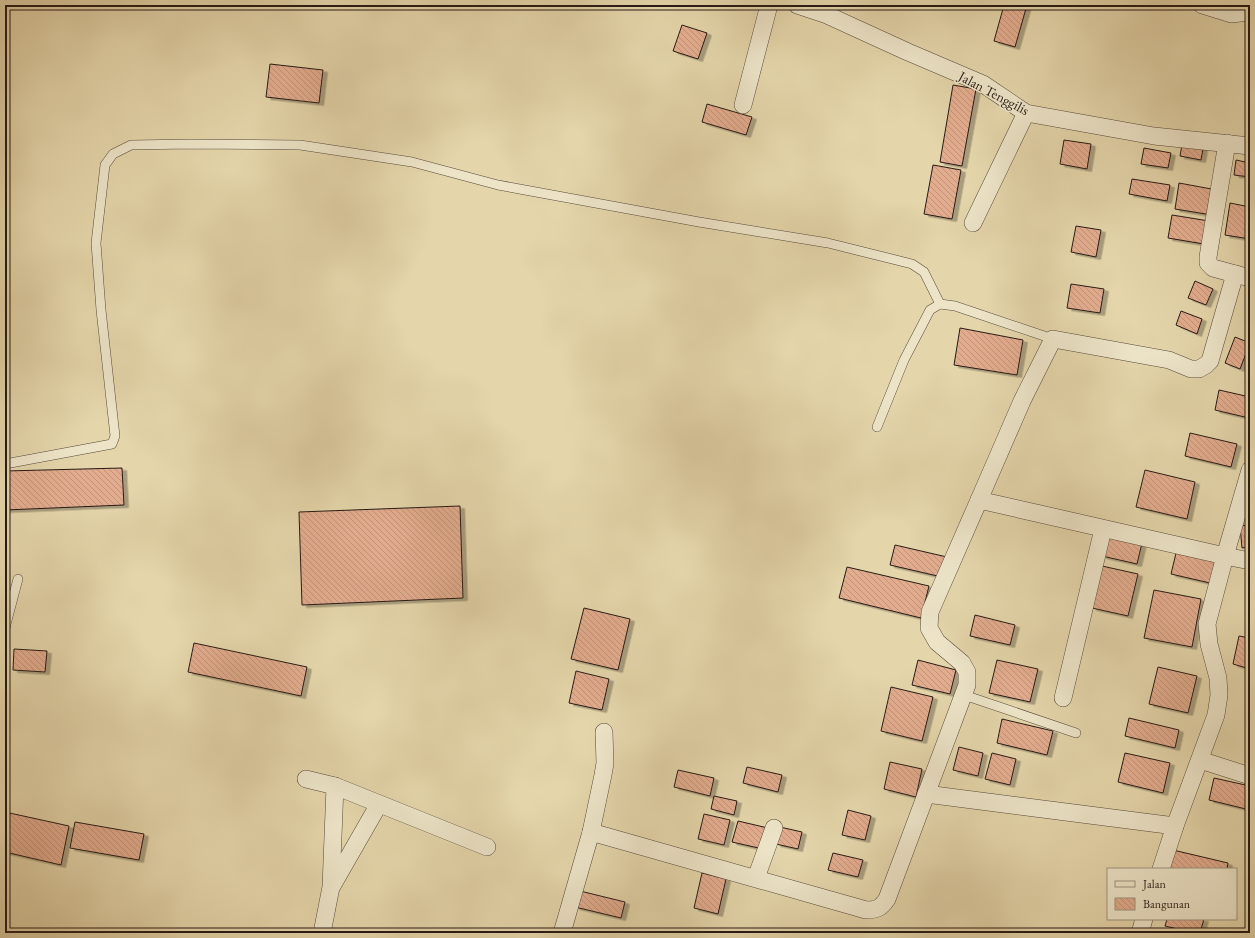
<svg xmlns="http://www.w3.org/2000/svg" width="1255" height="938" viewBox="0 0 1255 938" font-family="'EB Garamond',serif">
  <style>
    .building { fill: url(#building-back-hatch); stroke: #271a15; filter: url(#shadow) }
    .lines { fill: none; stroke-linecap: round; stroke-linejoin: round }
    .service-casing { stroke: #56493a; stroke-width: 10 }
    .minor-casing { stroke: #56493a; stroke-width: 18 }
    .service { stroke: #ede4c8; stroke-width: 9 }
    .minor { stroke: #ede4c8; stroke-width: 17 }
    .labels { text-anchor: middle; stroke-width: 3; stroke-linejoin: round; paint-order: stroke }
    .street-label { font-size: 14px; fill: #271a15; stroke: #ede4c8 }
  </style>
  <defs>
    <pattern id="building-back-hatch" width="6" height="6" patternUnits="userSpaceOnUse"><rect width="6" height="6" fill="#e2ac8e"/><path d="M-1 5l2 2M0 0l6 6M5-1l2 2" fill="none" stroke="#c2937a"/></pattern>
    <filter id="shadow"><feDropShadow dx="4.5" dy="2.5" stdDeviation="0" flood-color="#0004"/></filter>
  </defs>
  <rect width="100%" height="100%" fill="#e4d5aa"/>
  <filter id="stains"><feTurbulence type="fractalNoise" baseFrequency=".005" numOctaves="4"/><feColorMatrix values="0 0 0 0 .2 0 0 0 0 .09 0 0 0 0 .02 0 0 0 .5 -.17"/></filter>
  <radialGradient id="worn" r=".72"><stop offset=".6" stop-color="#630" stop-opacity="0"/><stop offset="1" stop-color="#630" stop-opacity=".3"/></radialGradient>
  <g class="building">
    <path d="M1004,5H1027L1015,47L994,41Z"/>
    <path d="M682,25L707,33L698,59L673,51Z"/>
    <path d="M270,64L323,70L319,103L266,97Z"/>
    <path d="M953,85L976,89L962,166L940,162Z"/>
    <path d="M707,104L752,117L746,135L702,122Z"/>
    <path d="M1183,139L1204,143L1201,160L1180,156Z"/>
    <path d="M1064,140L1091,144L1087,169L1060,164Z"/>
    <path d="M1144,148L1171,153L1168,168L1141,164Z"/>
    <path d="M1236,160L1250,163V177L1234,175Z"/>
    <path d="M933,165L961,170L952,219L924,214Z"/>
    <path d="M1132,179L1170,185L1167,201L1129,194Z"/>
    <path d="M1179,183L1217,190L1212,215L1175,209Z"/>
    <path d="M1230,203L1250,207V239L1225,235Z"/>
    <path d="M1172,215L1209,221L1204,244L1168,238Z"/>
    <path d="M1076,226L1101,230L1096,257L1071,252Z"/>
    <path d="M1195,281L1213,289L1206,305L1188,298Z"/>
    <path d="M1071,284L1104,289L1100,313L1067,308Z"/>
    <path d="M1181,311L1202,319L1197,334L1176,325Z"/>
    <path d="M960,328L1023,340L1017,375L954,365Z"/>
    <path d="M1235,337L1250,343L1240,369L1225,363Z"/>
    <path d="M1219,390L1250,397V413L1249,418L1215,410Z"/>
    <path d="M1190,433L1237,444L1231,467L1185,456Z"/>
    <path d="M122,468L124,505L5,510V471Z"/>
    <path d="M1145,470L1195,482L1187,519L1136,507Z"/>
    <path d="M460,506L463,598L302,605L299,512Z"/>
    <path d="M1250,525V547L1242,548L1240,526Z"/>
    <path d="M1107,535L1142,543L1137,564L1102,556Z"/>
    <path d="M895,545L947,557L942,577L890,565Z"/>
    <path d="M1177,549L1216,558L1210,583L1171,574Z"/>
    <path d="M1102,566L1138,574L1128,616L1092,608Z"/>
    <path d="M847,567L929,586L921,618L839,598Z"/>
    <path d="M1154,590L1201,599L1192,647L1144,638Z"/>
    <path d="M584,608L630,619L618,670L571,659Z"/>
    <path d="M975,615L1015,625L1010,645L970,636Z"/>
    <path d="M1239,636L1250,638V669L1233,664Z"/>
    <path d="M194,643L307,667L301,696L188,672Z"/>
    <path d="M14,649L47,651L45,672L13,670Z"/>
    <path d="M918,660L956,670L950,694L912,685Z"/>
    <path d="M997,660L1038,669L1030,702L989,693Z"/>
    <path d="M1158,667L1197,676L1188,713L1149,704Z"/>
    <path d="M576,671L609,679L602,710L569,703Z"/>
    <path d="M891,687L933,697L922,741L881,731Z"/>
    <path d="M1129,718L1179,730L1175,748L1125,736Z"/>
    <path d="M1002,719L1053,731L1047,755L997,743Z"/>
    <path d="M959,747L983,753L978,776L953,770Z"/>
    <path d="M992,753L1016,759L1010,785L985,779Z"/>
    <path d="M1125,753L1170,763L1163,793L1118,782Z"/>
    <path d="M890,762L922,769L916,797L884,789Z"/>
    <path d="M747,767L782,775L778,792L743,783Z"/>
    <path d="M678,770L714,778L710,796L674,787Z"/>
    <path d="M1214,778L1250,786V810L1209,800Z"/>
    <path d="M714,796L737,801L734,815L711,809Z"/>
    <path d="M848,810L871,816L865,840L842,835Z"/>
    <path d="M5,812L69,826L61,865L5,852Z"/>
    <path d="M704,814L730,820L724,845L698,839Z"/>
    <path d="M738,821L768,828L763,849L732,842Z"/>
    <path d="M75,822L144,834L139,860L70,848Z"/>
    <path d="M780,827L802,832L798,849L776,844Z"/>
    <path d="M1173,850L1228,863L1227,869H1169Z"/>
    <path d="M833,853L863,860L858,877L828,870Z"/>
    <path d="M702,873L726,879L718,914L694,908Z"/>
    <path d="M580,891L625,902L621,918L575,907Z"/>
    <path d="M1167,919H1204L1200,933H1194L1165,926Z"/>
  </g>
  <g class="lines">
    <defs>
      <g id="service">
        <path d="M877,427L904,360L930,310L940,304L955,306L1053,339"/>
        <path d="M5,464L112,444L115,436L101,310L96,243L105,165L113,154L131,145L190,144L300,145L412,162L498,185L699,222L828,243L912,264L924,272L940,304"/>
        <path d="M5,628L18,579"/>
        <path d="M964,695L1076,733"/>
      </g>
      <g id="minor">
        <path d="M797,5L827,15L908,52L983,84L1026,113L1154,136L1250,146"/>
        <path d="M1202,5L1231,14L1250,12"/>
        <path d="M743,105L769,5"/>
        <path d="M1227,143L1208,257V263L1213,268L1250,278"/>
        <path d="M973,223L1026,113"/>
        <path d="M1235,274L1210,361L1206,365L1199,369H1191L1169,360L1053,339L1022,401L979,500L1225,556L1250,561"/>
        <path d="M1063,698L1103,529"/>
        <path d="M1200,760L1250,776"/>
        <path d="M306,779L335,786L487,847"/>
        <path d="M926,794L1175,826"/>
        <path d="M591,832L866,910C877,910 881,908 887,899L967,685V672L962,663L937,642L929,628L930,612L979,500"/>
        <path d="M1161,869L1175,826L1216,715L1219,695L1218,678L1209,644L1207,624L1225,556L1250,470"/>
        <path d="M756,878L774,828"/>
        <path d="M332,886L379,804"/>
        <path d="M322,933L331,887L335,786"/>
        <path d="M562,933L591,832L603,775L605,763L604,732"/>
        <path d="M1140,933L1144,919"/>
      </g>
    </defs>
    <use href="#service" class="service-casing"/>
    <use href="#minor" class="minor-casing"/>
    <use href="#service" class="service"/>
    <use href="#minor" class="minor"/>
  </g>
  <g class="labels">
    <g class="street-label">
      <text transform="translate(994 93) rotate(28)" y="5">Jalan Tenggilis</text>
    </g>
  </g>
  <rect width="1255" height="938" fill="none" stroke="#e4d5aa" stroke-width="20"/>
  <rect x="6" y="6" width="1243" height="926" fill="none" stroke="#271a15" stroke-width="2"/>
  <rect x="10" y="10" width="1235" height="918" fill="none" stroke="#271a15"/>
  <rect x="1107" y="868" width="130" height="52" fill="#ede4c8" stroke="#9e9380"/>
  <rect x="1115" y="881" width="20" height="6" fill="#ede4c8" stroke="#9e9380"/>
  <text x="1143" y="888" font-size="12" fill="#271a15">Jalan</text>
  <rect x="1115" y="898" width="20" height="12" fill="url(#building-back-hatch)" stroke="#9e9380"/>
  <text x="1143" y="908" font-size="12" fill="#271a15">Bangunan</text>
  <rect width="100%" height="100%" filter="url(#stains)"/>
  <rect width="100%" height="100%" fill="url(#worn)"/>
</svg>
